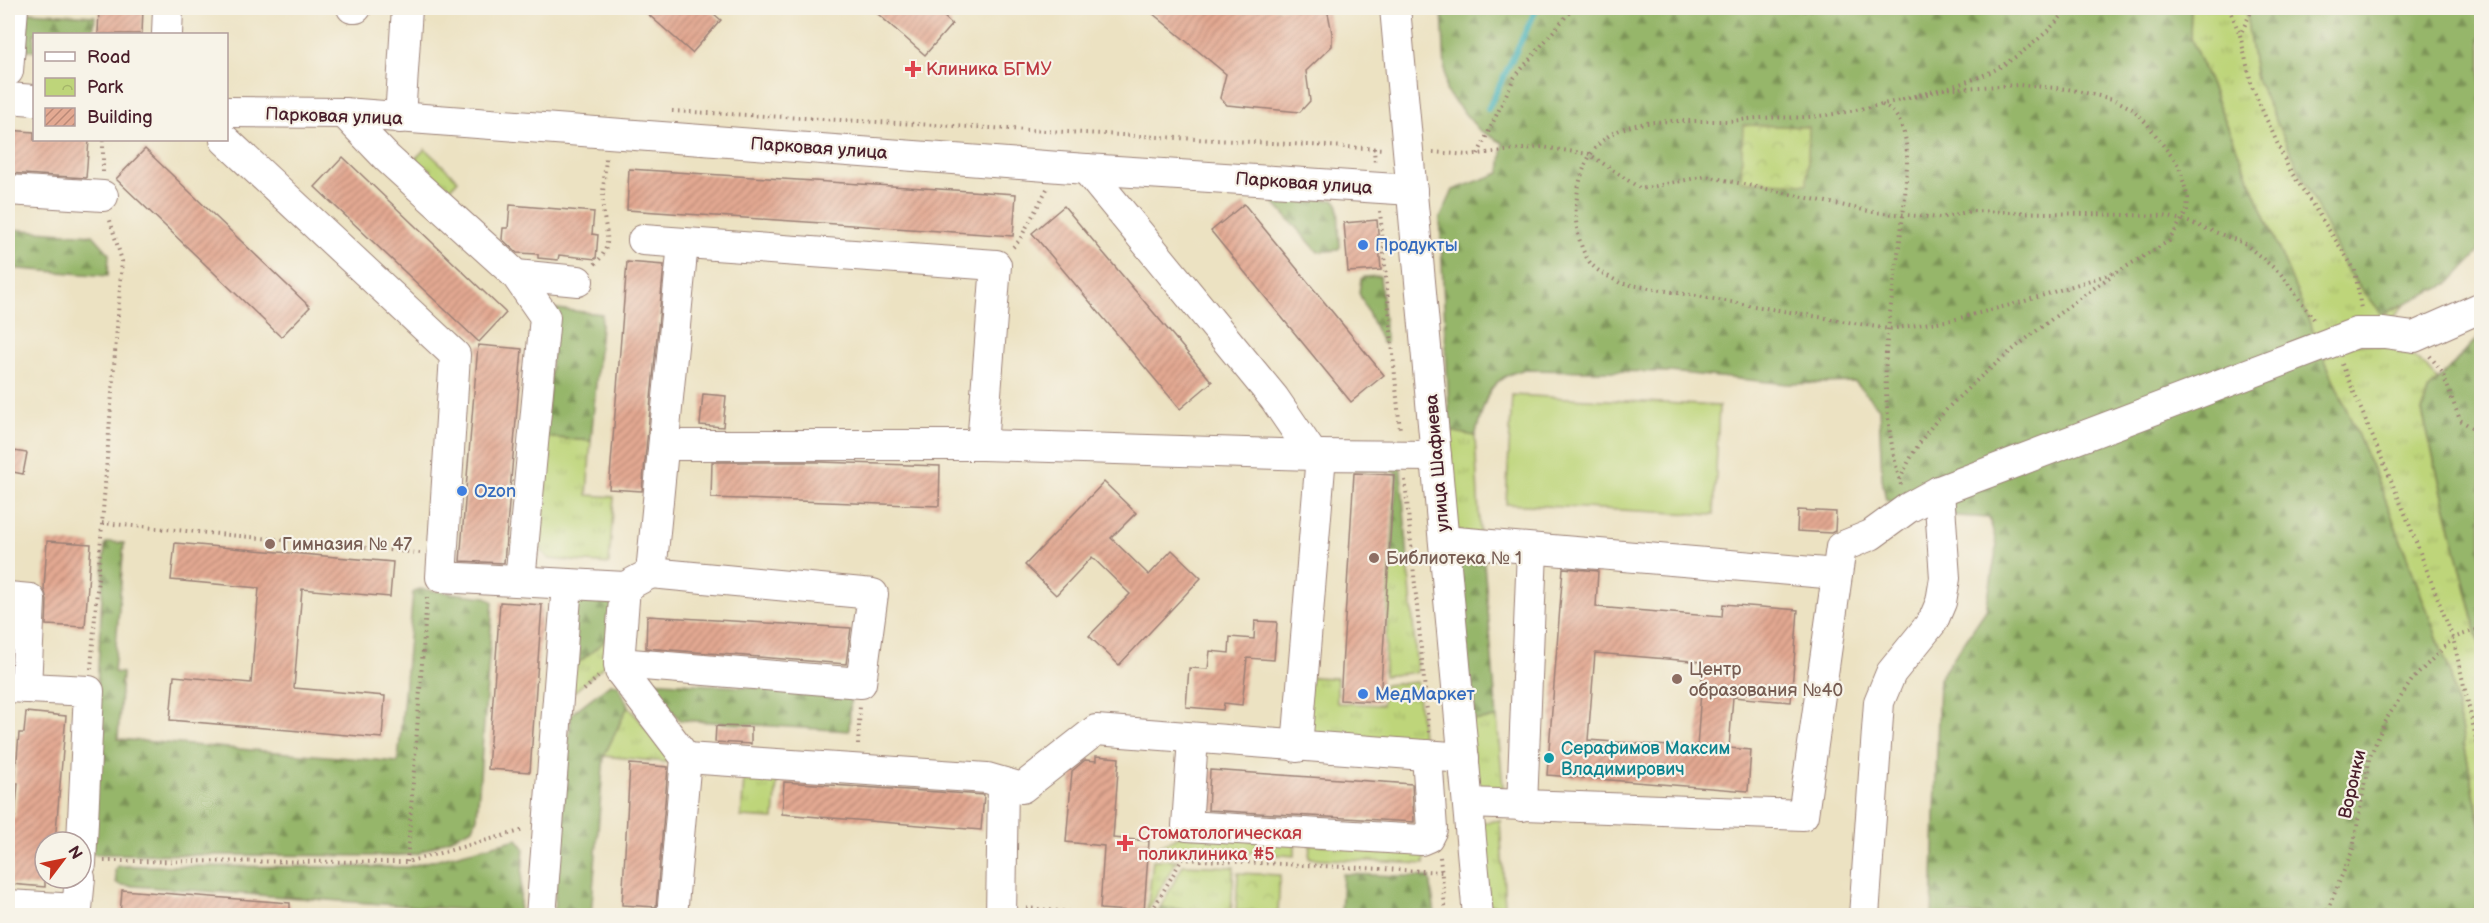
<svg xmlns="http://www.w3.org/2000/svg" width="2489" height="923" viewBox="0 0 2489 923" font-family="'Balsamiq Sans',sans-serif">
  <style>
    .grass { fill: url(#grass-tufts); stroke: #847a52; stroke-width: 1.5 }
    .forest { fill: url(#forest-firs); stroke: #706a4a; stroke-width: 1.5 }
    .park { fill: url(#park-crowns); stroke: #847a52; stroke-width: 1.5 }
    .garden { fill: #bed57a; stroke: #847a52; stroke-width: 1.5 }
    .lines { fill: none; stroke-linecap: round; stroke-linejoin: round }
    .stream { stroke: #3dafb6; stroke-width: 6 }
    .building { fill: url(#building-hatch); fill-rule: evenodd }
    .minor-casing { stroke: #9b8076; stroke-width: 32 }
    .path { stroke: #9b8076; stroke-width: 4; stroke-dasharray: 1.5 4.5; stroke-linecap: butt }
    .minor { stroke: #fff; stroke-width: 30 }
    .health-dot { fill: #e0444e; stroke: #f7f3e8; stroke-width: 2 }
    .shop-dot { fill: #3f7fe0; stroke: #f7f3e8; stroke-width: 2 }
    .education-dot { fill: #8d6e63; stroke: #f7f3e8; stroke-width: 2 }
    .culture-dot { fill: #0f9aa8; stroke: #f7f3e8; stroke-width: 2 }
    .labels { text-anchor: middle; stroke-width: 4.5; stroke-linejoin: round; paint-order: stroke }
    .health-label { font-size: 18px; fill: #be3a42; stroke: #f7f3e8; text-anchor: start }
    .street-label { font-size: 18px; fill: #4a1f2b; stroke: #f7f3e8 }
    .shop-label { font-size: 18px; fill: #366cbe; stroke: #f7f3e8; text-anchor: start }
    .education-label { font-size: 18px; fill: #785e54; stroke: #f7f3e8; text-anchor: start }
    .culture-label { font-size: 18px; fill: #0d838f; stroke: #f7f3e8; text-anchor: start }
  </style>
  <defs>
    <pattern id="grass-tufts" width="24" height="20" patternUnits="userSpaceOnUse" patternTransform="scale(1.5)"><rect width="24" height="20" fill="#bed57a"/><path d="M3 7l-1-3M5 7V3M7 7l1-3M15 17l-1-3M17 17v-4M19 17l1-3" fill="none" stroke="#a5b66a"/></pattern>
    <pattern id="forest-firs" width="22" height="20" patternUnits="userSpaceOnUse" patternTransform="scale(1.5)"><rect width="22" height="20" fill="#96b66a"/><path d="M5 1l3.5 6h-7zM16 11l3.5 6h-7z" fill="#7c9357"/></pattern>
    <pattern id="park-crowns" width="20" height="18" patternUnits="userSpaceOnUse" patternTransform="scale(1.5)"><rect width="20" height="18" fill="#bed57a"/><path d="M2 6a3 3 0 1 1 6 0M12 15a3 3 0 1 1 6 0" fill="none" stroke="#a5b66a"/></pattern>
    <pattern id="building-hatch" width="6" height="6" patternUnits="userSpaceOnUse" patternTransform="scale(1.5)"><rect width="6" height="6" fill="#e3a992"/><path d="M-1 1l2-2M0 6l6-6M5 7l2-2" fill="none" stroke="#ba8977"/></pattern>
  </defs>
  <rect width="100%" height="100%" fill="#f7f3e8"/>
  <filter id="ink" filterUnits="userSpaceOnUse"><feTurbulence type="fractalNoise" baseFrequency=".0167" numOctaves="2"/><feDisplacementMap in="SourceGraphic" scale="12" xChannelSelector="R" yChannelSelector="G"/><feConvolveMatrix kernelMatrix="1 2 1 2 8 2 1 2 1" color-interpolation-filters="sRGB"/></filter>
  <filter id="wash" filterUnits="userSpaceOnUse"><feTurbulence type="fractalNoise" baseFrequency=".008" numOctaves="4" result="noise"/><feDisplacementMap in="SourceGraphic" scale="24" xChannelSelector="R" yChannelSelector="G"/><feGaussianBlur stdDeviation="1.35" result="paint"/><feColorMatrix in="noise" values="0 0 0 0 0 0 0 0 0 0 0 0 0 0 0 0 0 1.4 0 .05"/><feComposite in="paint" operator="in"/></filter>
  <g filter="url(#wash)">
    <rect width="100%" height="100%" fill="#ece2c2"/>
    <g class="grass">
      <path d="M2191,8H2245L2256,79L2382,314L2405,304L2392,319L2315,336L2190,36Z"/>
      <path d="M2355,343C2399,349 2409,346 2439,381L2428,391L2422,411L2481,650V828L2450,672L2383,493L2324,358Z"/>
      <path d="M1450,431L1475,436L1480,536L1453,530Z"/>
      <path d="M545,437L591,441L587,495L614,497L609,564L549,559L536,545Z"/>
      <path d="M1408,559L1417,672L1384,676L1391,561Z"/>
      <path d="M611,636L608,662L563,702L566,673Z"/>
      <path d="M1309,677L1337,678V703L1382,705L1384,685L1417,682L1423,749L1305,742Z"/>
      <path d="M628,706L675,763L604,756Z"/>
      <path d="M1497,718L1503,787L1477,789L1469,721Z"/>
      <path d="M745,767L778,770L774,819L741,817Z"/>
      <path d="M1500,820L1505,906L1489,905L1481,823Z"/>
      <path d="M1181,835L1295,843V856L1159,846Z"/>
      <path d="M1310,844L1425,851L1424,864L1309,858Z"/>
      <path d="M1153,860H1177L1147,912Z"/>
      <path d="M1183,865L1234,867L1231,913L1160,908Z"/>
    </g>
    <g class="forest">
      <path d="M1442,8H2191L2190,36L2330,372L2383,493L2450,672L2481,828V893L2473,915H1932L1939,679L1986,610L1997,545L1989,518L1940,515L1886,500L1882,479L1879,408L1855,382L1788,384L1670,372L1522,370C1484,380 1486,402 1475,436L1450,431L1440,219L1453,190L1500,173L1503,143L1479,130L1446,92Z"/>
      <path d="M2245,8H2481V250L2450,283L2382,314L2347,270L2256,79Z"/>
      <path d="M28,12L95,16L93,34H34V51L26,50Z"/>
      <path d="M1274,196L1335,200L1338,204L1340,247L1337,250L1318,252L1273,202Z"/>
      <path d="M8,229L93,235L109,253L108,276L8,268Z"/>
      <path d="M1380,276L1386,341L1385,344L1382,343L1359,293L1361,279L1364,277Z"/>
      <path d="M556,309L602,314L591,441L545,437Z"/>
      <path d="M2481,334V650L2422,411L2428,391Z"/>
      <path d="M1400,461L1408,559L1391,561L1397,472L1326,468Z"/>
      <path d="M109,542L124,543L114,672L122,673L118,739L398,762L413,593L419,589L486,597L493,602L477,817L473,828L417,854L389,856L94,854L88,847L105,544Z"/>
      <path d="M1454,551H1483L1497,718L1469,721Z"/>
      <path d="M573,593L614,594L611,636L566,673Z"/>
      <path d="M648,681L851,694L849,731L680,720Z"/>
      <path d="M610,684H618L628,706L604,756L591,915H558L554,910L571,714Z"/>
      <path d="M517,839L524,848L519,914L120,885L116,882L115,869L118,866L407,867Z"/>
      <path d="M1343,874L1430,877L1435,915H1341Z"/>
      <path d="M1160,908L1291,915H1156Z"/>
    </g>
    <g class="park">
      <path d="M1743,125L1809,127L1807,184L1741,181Z"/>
      <path d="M425,149L458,180L441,199L407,167Z"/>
      <path d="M1238,873L1280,875L1278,913L1236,911Z"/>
    </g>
    <path class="garden" d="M1512,395L1719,406L1714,515L1506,504Z"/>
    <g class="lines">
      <path class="stream" d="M1488,109L1537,8"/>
    </g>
    <g id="blocks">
      <g class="building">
        <path d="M99,8H143L142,34H98Z"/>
        <path d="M641,8H707L721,20L692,53Z"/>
        <path d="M871,8H934L952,24L925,55Z"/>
        <path d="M1146,8H1327L1332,33V46L1306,71L1310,101L1300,112L1227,105L1220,98L1226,74Z"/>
        <path d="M8,130L34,132V140H89L86,178L8,173Z"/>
        <path d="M145,149L310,307L281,337L116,179Z"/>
        <path d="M343,157L506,313L479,342L315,187Z"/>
        <path d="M629,169L1016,194L1013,236L627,210Z"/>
        <path d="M1244,204L1384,375L1351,402L1211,231Z"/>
        <path d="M510,205L594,212L592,234L598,235L596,259L559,255L558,260L538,258V254L517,253L502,239L503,228H508Z"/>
        <path d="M1064,206L1212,382L1180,409L1032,233Z"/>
        <path d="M1377,220L1381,270L1348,272L1344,223Z"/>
        <path d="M627,262L664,265L642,491L609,489Z"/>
        <path d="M478,345L522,349L504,563L460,561Z"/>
        <path d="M703,394L726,396L723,427L700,425Z"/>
        <path d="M8,450L27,453L23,474L8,471Z"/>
        <path d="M712,462H820L940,466L939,506L711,498Z"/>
        <path d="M1354,473L1394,475L1380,702L1340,700Z"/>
        <path d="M1104,482L1136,513L1111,538L1149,575L1172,550L1201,578L1119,665L1089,636L1130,594L1092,557L1056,595L1025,565Z"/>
        <path d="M1798,510L1836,512L1835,531L1831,533L1797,531Z"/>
        <path d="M47,541L91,544L85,627L46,625L47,600L44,589Z"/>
        <path d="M175,543L393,562L390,597L302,589L294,688L385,696L382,738L170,720L174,676L251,683L259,588L171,580Z"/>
        <path d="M1563,568L1598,571L1596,607L1722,617L1723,604L1798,610L1791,702L1733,697L1729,748L1751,750L1748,791L1547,775ZM1595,653L1703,662L1697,748L1588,740Z"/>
        <path d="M500,602L542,605L530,772L488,769Z"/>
        <path d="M647,616L851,628L846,664L646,648Z"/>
        <path d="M1255,621L1277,622L1274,660L1247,658L1242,705L1224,703L1223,710L1186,707L1189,668L1208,669L1210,651L1229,653L1230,637L1254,639Z"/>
        <path d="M26,712L66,716L55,842H45V887L10,884L12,866H8L11,817H15L18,783H15L19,733H24Z"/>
        <path d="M716,726L751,727V744L715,742Z"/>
        <path d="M1096,756L1119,758L1113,838L1149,841L1144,912L1100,909L1104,846L1066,842L1072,771L1085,760L1096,761Z"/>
        <path d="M630,764L668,767L656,907L622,905Z"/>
        <path d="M1210,770L1412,784L1414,822L1208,810Z"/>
        <path d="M784,782L984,795L981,830L782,814Z"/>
        <path d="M122,890L290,903V915H120Z"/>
      </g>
    </g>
  </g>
  <g filter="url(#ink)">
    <use href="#blocks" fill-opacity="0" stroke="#9b8076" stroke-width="1.5"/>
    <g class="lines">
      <defs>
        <g id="minor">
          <path d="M352,8H356"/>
          <path d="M1395,8L1478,916"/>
          <path d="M167,34L168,8"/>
          <path d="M8,71L13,8"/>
          <path d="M8,98L34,100"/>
          <path d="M226,112L344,113L1086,169L1412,190"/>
          <path d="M344,113L387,158L516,275L578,281"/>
          <path d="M400,118L407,8"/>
          <path d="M225,140L455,355L441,577L625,587"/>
          <path d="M1086,169L1274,398L1313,455"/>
          <path d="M8,190L103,196"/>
          <path d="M643,240L996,265L982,445"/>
          <path d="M516,275L545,317L520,581"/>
          <path d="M664,445H982L1313,455L1436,456"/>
          <path d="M1444,541L1837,574"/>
          <path d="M8,597L30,599L26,688"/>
          <path d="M619,663L861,683L873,594L651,573"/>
          <path d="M8,687L89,691L81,864"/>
          <path d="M1193,738L1187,826L1421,840L1428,837L1432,829L1427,755"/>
          <path d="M1297,747L1321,455"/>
          <path d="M686,758L987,778L1022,788L1096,730L1464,758"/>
          <path d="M1468,803L1803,815L1841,547L1871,535L1908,508L1939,491L2356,333H2384L2414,337L2482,307"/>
          <path d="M1522,806L1532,550"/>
          <path d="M8,905L77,909L80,878"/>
          <path d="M541,916L567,584"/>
          <path d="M672,916L686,758L620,671L619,663L625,587L651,573L683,243"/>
          <path d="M1001,916L1003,783"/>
          <path d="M1864,916L1879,702L1891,673L1933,621L1941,602L1945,578L1939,491"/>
        </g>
      </defs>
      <use href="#minor" class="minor-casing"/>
      <g class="path">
        <path d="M1799,8L1804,11L1843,8"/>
        <path d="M2229,8L2240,35"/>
        <path d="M2253,8L2240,35L2252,87L2288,167L2355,270L2361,309"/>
        <path d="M1902,99L1942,89L2019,85L2068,89L2113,99L2133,109L2148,125L2179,166L2188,198L2187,211L2169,241L2119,271L2022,302L1952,320L1889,329L1620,283C1612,278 1600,273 1593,266C1580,253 1574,223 1576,206C1584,109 1652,122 1726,121C1738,121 1750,118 1762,118C1777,117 1792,118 1808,117C1849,114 1888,102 1928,94C1951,86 1977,80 1998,68C2021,55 2053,29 2068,8"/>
        <path d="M1882,105C1897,111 1901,123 1905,137C1909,156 1906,178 1905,197C1900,249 1890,300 1886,352C1884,395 1889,444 1901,485"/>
        <path d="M672,111L1384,149"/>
        <path d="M1374,148L1375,165"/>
        <path d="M1433,152L1468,155L1542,147L1589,154L1641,189L1706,176L1873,212L1940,218L1971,211L2164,216L2183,220L2244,243L2281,274L2316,322"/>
        <path d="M1478,154L1514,78L1573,8"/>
        <path d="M103,172V140"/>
        <path d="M1380,211L1400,431"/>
        <path d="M1013,247L1019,241L1047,189"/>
        <path d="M595,264C615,244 605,234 603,208C602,192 605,174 606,157"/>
        <path d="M2430,356L2442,372L2460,420L2482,434"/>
        <path d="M2342,364L2406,516L2453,638L2482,764"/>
        <path d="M1405,480L1429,733"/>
        <path d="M1900,480C1921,430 1952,402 1992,367C2032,333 2071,304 2114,274"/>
        <path d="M102,523L420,553"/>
        <path d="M91,669L122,261L109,217"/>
        <path d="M584,690L598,677"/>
        <path d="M858,745L860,705"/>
        <path d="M1440,857L1446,916"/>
        <path d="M104,861L407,862L524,830"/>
        <path d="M407,862L427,597"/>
        <path d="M1026,908L1115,916"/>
        <path d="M1149,916L1182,859L1442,872"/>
        <path d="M2325,916L2353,849L2369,759L2385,721L2412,680L2453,638L2482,628"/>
      </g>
      <use href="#minor" class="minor"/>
    </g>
  </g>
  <g class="health-dot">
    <path d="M910 60h6v6h6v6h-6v6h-6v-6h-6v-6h6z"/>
    <path d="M1122 834h6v6h6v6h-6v6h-6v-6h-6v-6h6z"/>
  </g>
  <g class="shop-dot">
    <circle cx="1363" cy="245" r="6"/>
    <circle cx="462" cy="491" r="6"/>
    <circle cx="1363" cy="694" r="6"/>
  </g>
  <g class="education-dot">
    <circle cx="270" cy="544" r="6"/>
    <circle cx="1374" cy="558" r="6"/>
    <circle cx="1677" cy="679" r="6"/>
  </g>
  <circle class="culture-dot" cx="1549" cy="758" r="6"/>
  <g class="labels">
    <g class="health-label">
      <text x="926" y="75">Клиника БГМУ</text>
      <text x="1138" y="839">Стоматологическая<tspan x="1138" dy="21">поликлиника #5</tspan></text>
    </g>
    <g class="street-label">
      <text transform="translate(334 116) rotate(2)" y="6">Парковая улица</text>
      <text transform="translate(819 148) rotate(4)" y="6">Парковая улица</text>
      <text transform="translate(1304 183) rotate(4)" y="6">Парковая улица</text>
      <text transform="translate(1437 463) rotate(-95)" y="6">улица Шафиева</text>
      <text transform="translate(2352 784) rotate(-77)" y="6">Воронки</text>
    </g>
    <g class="shop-label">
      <text x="1375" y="251">Продукты</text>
      <text x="474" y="497">Ozon</text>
      <text x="1375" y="700">МедМаркет</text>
    </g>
    <g class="education-label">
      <text x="282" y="550">Гимназия № 47</text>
      <text x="1386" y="564">Библиотека № 1</text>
      <text x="1689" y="675">Центр<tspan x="1689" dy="21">образования №40</tspan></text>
    </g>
    <g class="culture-label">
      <text x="1561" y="754">Серафимов Максим<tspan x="1561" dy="21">Владимирович</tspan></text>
    </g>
  </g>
  <rect width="2489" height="923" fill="none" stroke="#f7f3e8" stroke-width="30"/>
  <rect x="33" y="33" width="195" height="108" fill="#f7f3e8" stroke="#b29e9c" stroke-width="1.5"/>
  <rect x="45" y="52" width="30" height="9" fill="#ffffff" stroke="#b29e9c" stroke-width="1.5"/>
  <text x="87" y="63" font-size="18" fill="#4a1f2b">Road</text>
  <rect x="45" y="78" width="30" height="18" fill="url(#park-crowns)" stroke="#b29e9c" stroke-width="1.5"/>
  <text x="87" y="93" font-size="18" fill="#4a1f2b">Park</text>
  <rect x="45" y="108" width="30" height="18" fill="url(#building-hatch)" stroke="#b29e9c" stroke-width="1.5"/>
  <text x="87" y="123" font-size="18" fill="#4a1f2b">Building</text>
  <g transform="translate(63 860) rotate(58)"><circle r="28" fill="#f7f3e8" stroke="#b29e9c" stroke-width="1.5"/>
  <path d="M0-4.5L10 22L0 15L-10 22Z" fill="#c8321e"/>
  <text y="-9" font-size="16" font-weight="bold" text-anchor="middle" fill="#4a1f2b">N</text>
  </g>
</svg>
